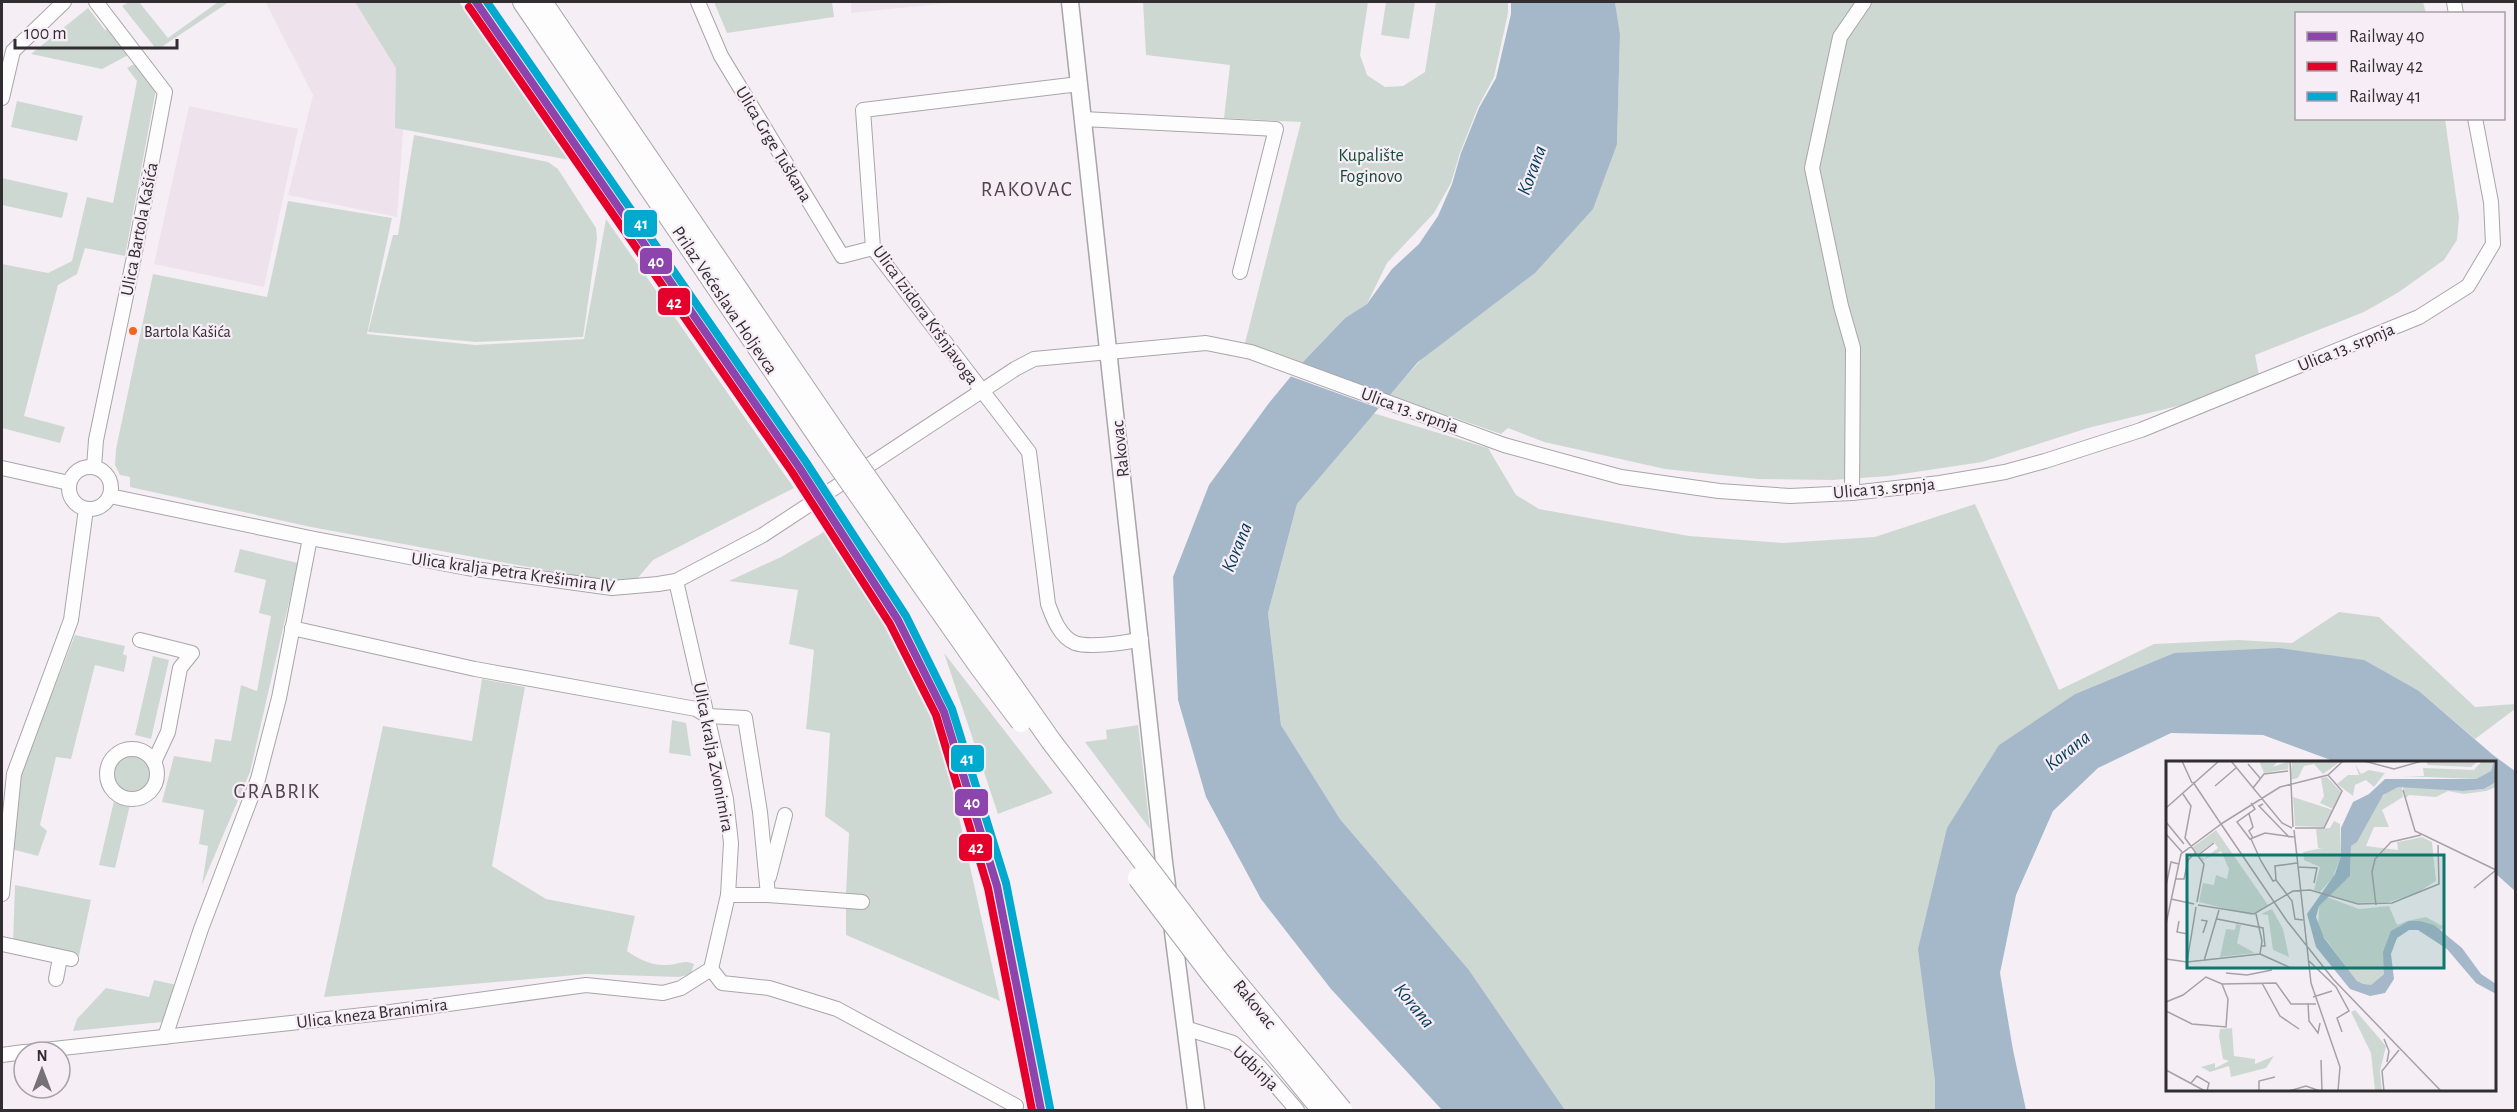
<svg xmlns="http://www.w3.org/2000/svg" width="2517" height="1112" viewBox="0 0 2517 1112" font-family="'Alegreya Sans',sans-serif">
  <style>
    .built { fill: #eee2ed }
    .green { fill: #ced8d3 }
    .water { fill: #a5b8c9 }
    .pier { fill: #f5eff5 }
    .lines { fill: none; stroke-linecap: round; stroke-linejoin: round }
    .minor-casing { stroke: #a9a5a9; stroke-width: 16 }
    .major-casing { stroke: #a9a5a9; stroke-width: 19 }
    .highway-casing { stroke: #a9a5a9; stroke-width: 22 }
    .minor { stroke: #fefdfe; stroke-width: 14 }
    .major { stroke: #fefdfe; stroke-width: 16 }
    .highway { stroke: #fefdfe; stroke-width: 20 }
    .highway-bridge-casing { stroke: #a9a5a9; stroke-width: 22; stroke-linecap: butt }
    .highway-bridge { stroke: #fefdfe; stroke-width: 20 }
    .rail-1-casing { stroke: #f7edf7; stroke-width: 12 }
    .rail-2-casing { stroke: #f7edf7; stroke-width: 12 }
    .rail-3-casing { stroke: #f7edf7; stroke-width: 12 }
    .rail-1 { stroke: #8e44ad; stroke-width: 8 }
    .rail-2 { stroke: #e4002b; stroke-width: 8 }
    .rail-3 { stroke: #00a9ce; stroke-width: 8 }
    .bus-dot { fill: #f26522; stroke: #f7edf7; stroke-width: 2 }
    .labels { text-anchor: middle; stroke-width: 4.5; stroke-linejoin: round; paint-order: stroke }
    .bus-label { font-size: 16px; fill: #312d31; stroke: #f7edf7; text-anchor: start }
    .street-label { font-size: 18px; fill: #312d31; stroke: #f7edf7 }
    .park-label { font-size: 18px; fill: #144e34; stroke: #f7edf7 }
    .water-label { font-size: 20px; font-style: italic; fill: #003b59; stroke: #f7edf7 }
    .quarter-label { font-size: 21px; letter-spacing: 1.5px; fill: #4f474f; stroke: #f7edf7 }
    .inset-road { fill: none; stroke: #a7a1a7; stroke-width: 1.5 }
    .view { fill: #0f766e; fill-opacity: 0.15; stroke: #0f766e; stroke-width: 3 }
    .inset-edge { fill: none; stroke: #312d31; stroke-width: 3 }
    .line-badge { stroke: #f7edf7; stroke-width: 2 }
    .badge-label { font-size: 16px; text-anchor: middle; font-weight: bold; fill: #fff }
  </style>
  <rect width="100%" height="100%" fill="#f5eff5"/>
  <g class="built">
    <path d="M268,2H365L408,60L397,217L288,195L313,95L266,3Z"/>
    <path d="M851,2H949L950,3L851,13Z"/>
    <path d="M189,106L298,129L264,287L154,264Z"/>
  </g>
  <g class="green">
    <path d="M129,2H139L168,38L218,2H229L157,50L122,6Z"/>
    <path d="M355,2H459L570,160L395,128L396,68Z"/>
    <path d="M714,2H832L834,17L727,33Z"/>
    <path d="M1143,2H1368L1360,55L1367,75L1385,87L1403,86L1425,72L1436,2H1508V13L1494,77L1478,107L1460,153L1451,183L1434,213L1387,263L1367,304L1345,318L1302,363L1245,343L1301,122L1224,118L1230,65L1146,55Z"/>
    <path d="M1386,2H1415L1409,39L1381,35Z"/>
    <path d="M1615,2H2423L2426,13L2296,14V118L2445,119L2459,217L2457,240L2444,260L2399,292L2364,312L2255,355L2259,375L2190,403L2088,428L1982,462L1889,476L1832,480L1758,479L1665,469L1544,442L1508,428L1501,434L1389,395L1617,144L1620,34Z"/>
    <path d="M88,8L105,30L110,27L132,53L102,69L31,54Z"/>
    <path d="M138,62L156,89L125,256L85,248L77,274L58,285L24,416L65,427L60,443L2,428V264L48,273L72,261L87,197L113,203L137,81L127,68Z"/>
    <path d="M17,101L83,116L77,141L11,127Z"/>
    <path d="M414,135L548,162L558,169L596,228L597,239L583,337L476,342L368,332L393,235H398Z"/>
    <path d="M2,178L68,193L62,218L2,205Z"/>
    <path d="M288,201L392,218L367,334L475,345L584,339L606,219L794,488L653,560L631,586L311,527L130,487V477L120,475L115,465L116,449L153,274L267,297Z"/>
    <path d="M1373,413L1488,448L1516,495L1539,509L1689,536L1783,543L1875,537L1975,504L2059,690L2154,644L2238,640L2292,643L2339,612L2379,617L2475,707L2515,704V709L2475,739L2419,691L2174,653L2075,694L1999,745L1935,1080V1110H1565L1469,970L1340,819L1281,725L1268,613L1297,504Z"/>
    <path d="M829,529L879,602L940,732L1000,1001L846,935V893L849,833L825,816L830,733L806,729L814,650L789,644L798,590L729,581L781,557Z"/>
    <path d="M240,549L298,563L250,772L202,885L208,846L199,844L204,810L162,802L174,756L211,762L215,739L231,741L241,685L257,691L271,616L259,613L266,580L234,572Z"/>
    <path d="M75,635L125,646L123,654L127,656L124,672L95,665L71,759L56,757L40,825L47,831L38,856L11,849L20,775Z"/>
    <path d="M944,653L1053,793L998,814Z"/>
    <path d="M153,656L169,660L151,739L135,735Z"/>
    <path d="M482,679L525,687L492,866L546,899L635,916L627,951C638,959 652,966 667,965C678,965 683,959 694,964L691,974L679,977L587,974L324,997L383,726L472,741Z"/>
    <path d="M672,720L686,723L691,756L669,753Z"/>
    <path d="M1138,725L1150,829L1085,742L1107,739L1106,730Z"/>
    <circle cx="132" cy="773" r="21"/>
    <path d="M114,801L130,805L115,868L99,865Z"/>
    <path d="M15,885L91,900L79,956L13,942Z"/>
    <path d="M154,980L177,985L162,1022L73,1031L77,1019L106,988L149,997Z"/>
  </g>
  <g class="water">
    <path d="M1511,2H1615L1620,34L1617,144L1593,209L1535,273L1418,362L1297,504L1268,613L1281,725L1340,819L1469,970L1565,1110H1442L1331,989L1261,899L1206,797L1178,700L1173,577L1209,485L1269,403L1302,363L1345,318L1367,304L1392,269L1419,244L1438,216L1452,184L1461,153L1479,108L1496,78L1511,14Z"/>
    <path d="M2279,648L2364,660L2419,691L2493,755L2515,771V891L2495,873L2494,762H2336L2263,735L2171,733L2098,768L2053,811L2016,895L2000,973L2013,1050L2026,1110H1935V1080L1918,949L1947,828L1999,745L2075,694L2174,653Z"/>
  </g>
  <path class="pier" d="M1298,362L1392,396L1381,409L1287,375Z"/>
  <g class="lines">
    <defs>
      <g id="minor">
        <path d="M698,2L721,56L842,256L873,248"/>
        <path d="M2454,2L2456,14"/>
        <path d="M1079,84L863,110L873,248L1029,452L1048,604C1053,618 1060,637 1075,643C1089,648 1126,643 1141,639"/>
        <path d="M2,98L13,51L64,2"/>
        <path d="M1083,119L1276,129L1240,272"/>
        <path d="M94,467L96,440L133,262L165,92L96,2"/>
        <circle cx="90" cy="488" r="21"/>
        <path d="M2,468L69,483"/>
        <path d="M1852,493L1853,348L1841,306L1812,168L1840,37L1864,2"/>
        <path d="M110,496L310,538L467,568L612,588L658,584L676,581L763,535L1015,369L1034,359L1206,343L1251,352L1504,445L1621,477L1719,491L1790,496L1852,493L1940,483L2005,472L2045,461L2141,430L2419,317L2468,286L2493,244L2491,202L2475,118"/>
        <path d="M676,581L726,799L731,843L728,895L711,969"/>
        <path d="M292,628L475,669L696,709L708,716L745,718L760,812L768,895H728"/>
        <path d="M140,640L192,653L180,668L168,732L154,762"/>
        <circle cx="132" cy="774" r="25"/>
        <path d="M769,877L785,815"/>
        <path d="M2,894L14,774L71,620L86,509"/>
        <path d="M768,895L862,902"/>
        <path d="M2,944L71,959"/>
        <path d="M711,969L722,983L769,988L837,1009L1016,1106"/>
        <path d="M56,979L60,958"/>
        <path d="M1185,1028L1233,1043L1257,1064L1297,1110"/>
        <path d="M165,1037L201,929L258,779L279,698L310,538"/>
        <path d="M26,1052L391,1012L586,985L663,993L681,988L711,969"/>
        <path d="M2,1055L24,1052"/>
      </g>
      <path id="major" d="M1070,2L1164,862L1196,1110"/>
      <g id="highway">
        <path d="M523,2L826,448"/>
        <path d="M542,2L839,438"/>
      </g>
    </defs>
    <use href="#minor" class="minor-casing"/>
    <use href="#major" class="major-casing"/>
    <use href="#highway" class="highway-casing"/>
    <use href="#minor" class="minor"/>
    <use href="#major" class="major"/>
    <use href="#highway" class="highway"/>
    <defs>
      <g id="highway-bridge">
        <path d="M839,438L1051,741L1219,961L1342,1110"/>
        <path d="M826,448L979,666L1021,722"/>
        <path d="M1138,878L1212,975L1322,1110"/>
      </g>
    </defs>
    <use href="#highway-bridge" class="highway-bridge-casing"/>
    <use href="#highway-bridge" class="highway-bridge"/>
    <defs>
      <path id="rail-1" d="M476,2L799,467L898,620L944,712L997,886L1041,1110"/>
      <path id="rail-2" d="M469,7L792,472L890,624L936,715L988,888L1032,1110"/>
      <path id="rail-3" d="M487,2L806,462L906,616L952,709L1006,883L1050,1108"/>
    </defs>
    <use href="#rail-1" class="rail-1-casing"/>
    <use href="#rail-2" class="rail-2-casing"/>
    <use href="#rail-3" class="rail-3-casing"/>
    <use href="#rail-1" class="rail-1"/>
    <use href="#rail-2" class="rail-2"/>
    <use href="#rail-3" class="rail-3"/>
  </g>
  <circle class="bus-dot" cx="133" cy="331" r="5"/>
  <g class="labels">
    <g class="bus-label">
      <text x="144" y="337">Bartola Kašića</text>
    </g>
    <g class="street-label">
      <text transform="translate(774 144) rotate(59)" y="6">Ulica Grge Tuškana</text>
      <text transform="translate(139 229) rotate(-79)" y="6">Ulica Bartola Kašića</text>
      <text transform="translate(725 300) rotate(56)" y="6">Prilaz Većeslava Holjevca</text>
      <text transform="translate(926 315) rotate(54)" y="6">Ulica Izidora Kršnjavoga</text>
      <text transform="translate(2346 347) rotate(-22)" y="6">Ulica 13. srpnja</text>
      <text transform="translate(1410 410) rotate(20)" y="6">Ulica 13. srpnja</text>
      <text transform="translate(1120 449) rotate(-96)" y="6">Rakovac</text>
      <text transform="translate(1884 488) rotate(-5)" y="6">Ulica 13. srpnja</text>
      <text transform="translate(513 572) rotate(8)" y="6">Ulica kralja Petra Krešimira IV</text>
      <text transform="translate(714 757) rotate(79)" y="6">Ulica kralja Zvonimira</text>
      <text transform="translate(1255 1004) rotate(51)" y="6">Rakovac</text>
      <text transform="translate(372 1013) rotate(-7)" y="6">Ulica kneza Branimira</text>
      <text transform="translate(1256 1068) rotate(44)" y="6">Udbinja</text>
    </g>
    <g class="park-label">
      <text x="1371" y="161">Kupalište<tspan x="1371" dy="21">Foginovo</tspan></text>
    </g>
    <g class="water-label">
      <text transform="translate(1531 170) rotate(-70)" y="7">Korana</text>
      <text transform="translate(1236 547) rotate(-68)" y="7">Korana</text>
      <text transform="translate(2067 750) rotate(-38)" y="7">Korana</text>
      <text transform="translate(1415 1005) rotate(51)" y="7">Korana</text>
    </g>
    <g class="quarter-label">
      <text x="1027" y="196">RAKOVAC</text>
      <text x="277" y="798">GRABRIK</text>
    </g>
  </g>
  <g transform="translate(2166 761)">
    <rect width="330" height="330" fill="#f5eff5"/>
    <path d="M93,0H112L107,6L123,0L122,8L98,12ZM126,0H175L157,13L148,3L138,5L132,17L124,19ZM259,0H312L305,6L262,4ZM316,0H328L325,10L310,18L235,15H258L257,7L308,9ZM189,3L195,13L203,9L219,12L208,26L200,19L189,24L187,35L171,23L182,14H193ZM161,16L175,31L167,48L154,42L158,35L155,17ZM330,21V26L320,30L298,33L282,30L270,36L243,34L239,38L237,25L297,30L318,28ZM236,25L237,36L216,49L223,66H208L200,85L232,89L231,81L242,79L256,76L266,81L270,120L251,132L223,141L191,142L163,134L184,115L185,85L191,80L212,39L226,27ZM127,36L167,49L158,66L129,65ZM168,60L174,63L175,95L167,116L154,131L148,129L154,106L138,99L137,91L156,87H152L150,68L164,67ZM50,69L102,144L85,154L33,141L37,122L48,124L50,114L61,118L63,108L55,90L37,99L33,94L38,98L52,87L48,81L32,93L27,86ZM161,136L193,148L223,145L231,164L241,160L260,156L278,166L274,169L254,160L233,165L218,213L204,225L191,220L152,168L153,145ZM106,148L117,168L123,196L107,189L102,154L95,153ZM70,163L75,164L71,182L89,192L54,196L60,168L69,169ZM189,249L220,285L214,310L216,330H209L205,292L185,251ZM66,267L68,295L89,298V303L108,295L100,307L65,316L63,305L44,311L35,306L49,302V307L63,300L57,298L53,275L54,268Z" fill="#ced8d3"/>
    <path d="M328,0L330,21L318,28L297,30L232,26L217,34L191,81L185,85L184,115L153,145L150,156L158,177L191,220L198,223L205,224L218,213L217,191L225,170L243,160H254L268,164L296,187L315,213L330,223V233L310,222L281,188L252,169H243L231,177L225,193L228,218L219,232L204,235L184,228L150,186L141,153L169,113L175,95V67L187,41L203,33L219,18H310L325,10Z" fill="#a5b8c9"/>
    <path class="inset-road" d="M16,0L26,22M65,0L116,62L126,67M124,0L127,66M198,0L228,8L256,0M82,3L94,17M49,25L70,7M87,27L98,13L122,10M237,29L249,70L330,109L308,127M17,33L25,45L19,77L38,103L31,141M85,42L89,48L71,61L84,78L99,72L128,76M97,43L93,45L123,76M0,47L53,0M83,53L87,66L83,70L87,77M0,61L18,83M55,63L114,26L162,14L177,0M55,63L121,160L167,218L275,330M129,67H158L176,30L162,14M128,69L145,222L174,306L172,330M0,73L16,91M85,78L95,100L107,120L110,119M31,95L48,82M131,102L109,105L110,119L126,140L129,158L137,159M132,106L151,107L148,122M9,118H18L22,99L29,92M0,125L5,101L13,103M5,138L28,143M32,144L88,153L127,130L144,129L192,143L226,142L273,123L272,84M210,144L206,111L209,98L225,81L255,74M90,153L96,180L94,193M51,158L97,167L99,185H95M35,159L41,160L37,172M13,160L11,171L22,173M0,163L15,93L55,63L27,21M94,193L125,207M0,198L21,201L94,193M142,199L170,226L183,250L171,257L176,271M38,200L53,149M21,201L30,146M60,212L81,214L106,209M96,222L114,255L133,268M147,236L166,230M0,241L17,234L40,216L56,223L110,222L125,243H150M142,242L143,260L152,272L154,262M0,250L26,263L60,266L62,238L56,223M218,278L223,290L221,301M155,299L156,330M0,309L39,330M25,322L31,315L43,322L41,330M93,330V320L109,316M123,330L140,325L154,330M218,330L216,310L233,289"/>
    <path class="view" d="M21,94H278V207H21Z"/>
    <rect width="330" height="330" class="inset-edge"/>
  </g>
  <g class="line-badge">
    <rect x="623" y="209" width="35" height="29" rx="6" fill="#00a9ce"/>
    <rect x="639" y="247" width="34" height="28" rx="6" fill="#8e44ad"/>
    <rect x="657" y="287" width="34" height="29" rx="6" fill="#e4002b"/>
    <rect x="950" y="744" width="35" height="29" rx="6" fill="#00a9ce"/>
    <rect x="954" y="788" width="35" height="29" rx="6" fill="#8e44ad"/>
    <rect x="958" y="833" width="35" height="29" rx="6" fill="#e4002b"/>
  </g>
  <g class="badge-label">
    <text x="641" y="229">41</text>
    <text x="656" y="267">40</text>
    <text x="674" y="308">42</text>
    <text x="967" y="764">41</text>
    <text x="972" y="808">40</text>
    <text x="976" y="853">42</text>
  </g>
  <rect width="2517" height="1112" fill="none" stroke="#312d31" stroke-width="6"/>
  <rect x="2295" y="12" width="210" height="108" fill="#f7edf7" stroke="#a8a0a8" stroke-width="1.5"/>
  <rect x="2307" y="32" width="30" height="9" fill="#8e44ad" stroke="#a8a0a8" stroke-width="1.5"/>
  <text x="2349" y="42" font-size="18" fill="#312d31">Railway 40</text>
  <rect x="2307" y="62" width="30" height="9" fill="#e4002b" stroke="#a8a0a8" stroke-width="1.5"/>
  <text x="2349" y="72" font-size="18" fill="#312d31">Railway 42</text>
  <rect x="2307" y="92" width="30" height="9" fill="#00a9ce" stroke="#a8a0a8" stroke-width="1.5"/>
  <text x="2349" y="102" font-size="18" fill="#312d31">Railway 41</text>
  <g transform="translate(42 1070)"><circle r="28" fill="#f7edf7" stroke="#a8a0a8" stroke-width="1.5"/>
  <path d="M0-4.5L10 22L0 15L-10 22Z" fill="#767176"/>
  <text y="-9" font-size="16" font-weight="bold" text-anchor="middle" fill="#312d31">N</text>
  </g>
  <path d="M15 39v9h162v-9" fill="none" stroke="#312d31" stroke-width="3"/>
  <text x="24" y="39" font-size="18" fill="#312d31" stroke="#f7edf7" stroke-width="4.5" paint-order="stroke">100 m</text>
</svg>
